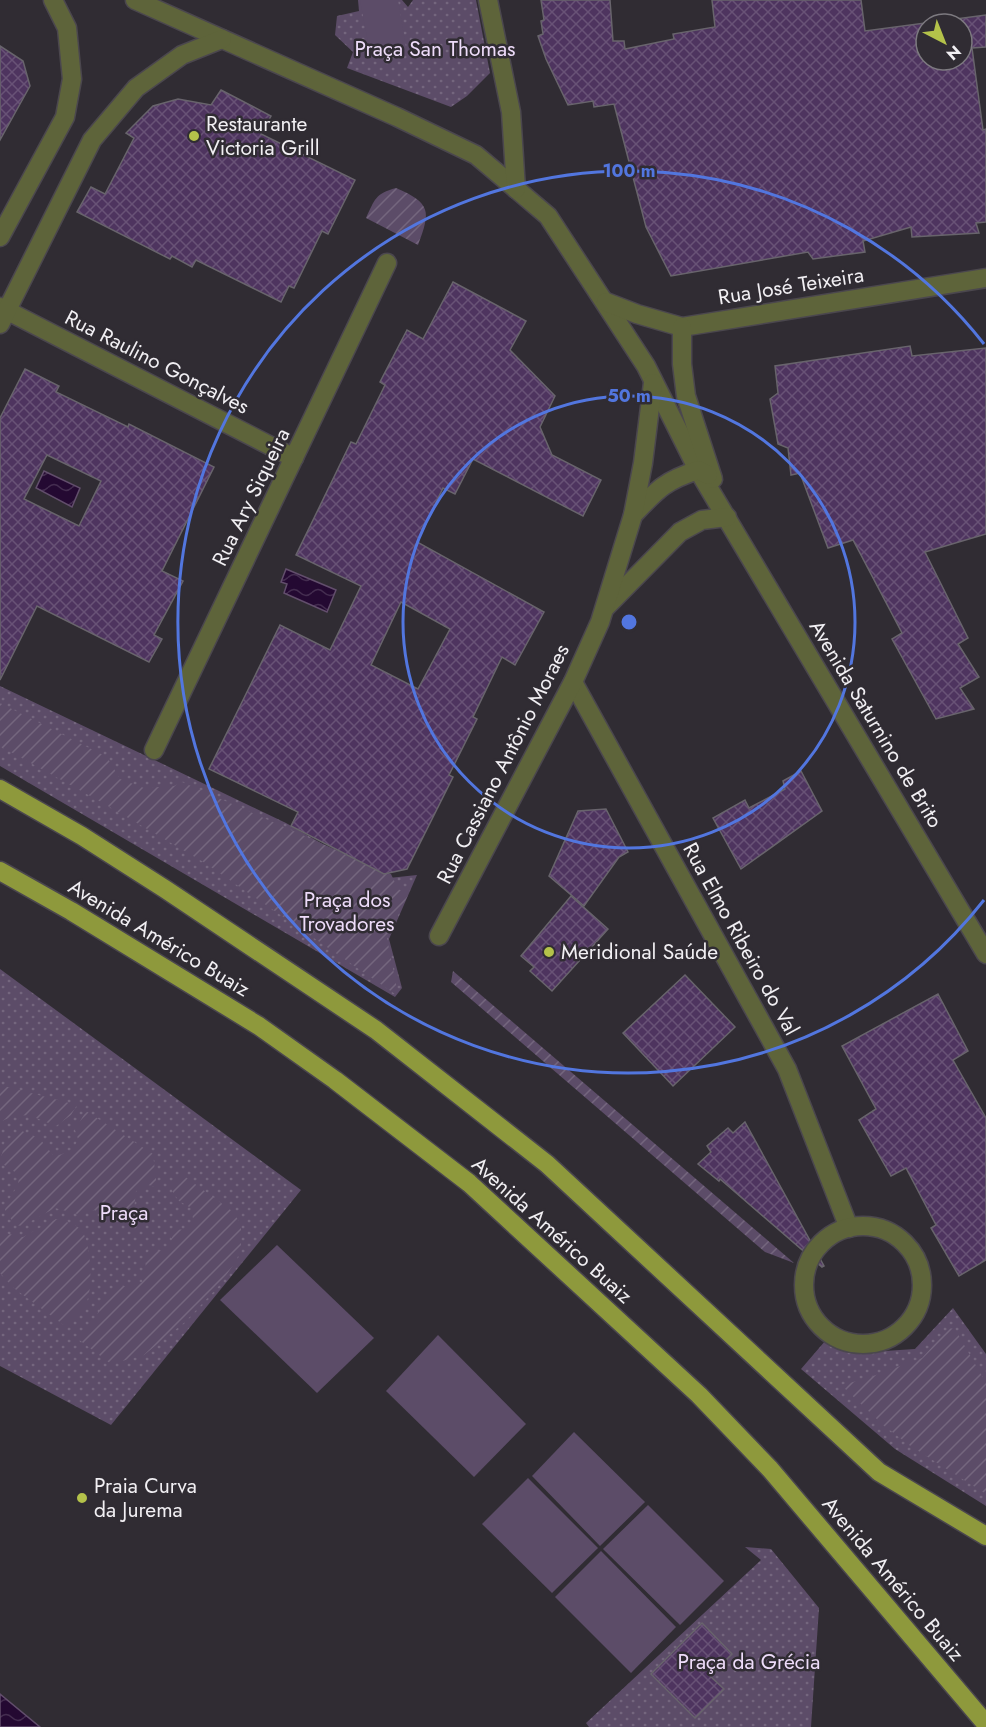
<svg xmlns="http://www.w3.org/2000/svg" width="986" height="1727" viewBox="0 0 986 1727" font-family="Jost,sans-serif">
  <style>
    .park { fill: url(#park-dots) }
    .garden { fill: url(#garden-furrows) }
    .pitch { fill: #5c4c68 }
    .water { fill: url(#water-waves); stroke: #624e6c; stroke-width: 1.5 }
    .building { fill: url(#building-cross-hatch); stroke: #68646c; stroke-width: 1.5; fill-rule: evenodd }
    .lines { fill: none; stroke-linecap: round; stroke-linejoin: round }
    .minor-casing { stroke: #4b474e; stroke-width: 21 }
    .major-casing { stroke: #4b474e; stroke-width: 21 }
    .minor { stroke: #5e643a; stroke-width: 18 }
    .major { stroke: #8e993c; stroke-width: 18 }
    .ring { fill: none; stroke: #5276df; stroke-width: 3 }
    .poi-dot { fill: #b4c24a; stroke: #302c33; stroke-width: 2 }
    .labels { text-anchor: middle; stroke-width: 5; stroke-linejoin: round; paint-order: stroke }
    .park-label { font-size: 21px; fill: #eedcfa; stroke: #302c33 }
    .poi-label { font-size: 21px; fill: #f1eff3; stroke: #302c33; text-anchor: start }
    .street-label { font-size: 21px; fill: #f1eff3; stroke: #302c33 }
    .centre { fill: #5276df; stroke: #302c33; stroke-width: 3 }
    .ring-label { font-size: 18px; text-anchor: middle; font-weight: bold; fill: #5276df; stroke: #302c33; stroke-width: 5; stroke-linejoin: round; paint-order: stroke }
  </style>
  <defs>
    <pattern id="park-dots" width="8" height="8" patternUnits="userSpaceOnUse" patternTransform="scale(1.5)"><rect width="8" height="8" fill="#5c4c68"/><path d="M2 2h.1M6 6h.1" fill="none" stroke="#74667e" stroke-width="1.8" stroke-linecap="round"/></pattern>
    <pattern id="garden-furrows" width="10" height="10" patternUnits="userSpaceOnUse" patternTransform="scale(1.5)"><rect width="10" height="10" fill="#5c4c68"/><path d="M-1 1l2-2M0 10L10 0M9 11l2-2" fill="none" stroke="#74667e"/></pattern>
    <pattern id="water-waves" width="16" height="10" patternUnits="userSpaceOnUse" patternTransform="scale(1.5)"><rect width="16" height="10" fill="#240932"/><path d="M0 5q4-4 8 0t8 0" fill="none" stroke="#442d50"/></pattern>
    <pattern id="building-cross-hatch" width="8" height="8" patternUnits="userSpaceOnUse" patternTransform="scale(1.5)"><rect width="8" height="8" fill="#4e345f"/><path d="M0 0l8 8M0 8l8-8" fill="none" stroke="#685276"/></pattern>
  </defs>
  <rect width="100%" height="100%" fill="#302c33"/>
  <g class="park">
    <path d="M358,0H402L408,7L413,0H476L490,73L467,96L451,107L347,68L353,52L335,35L337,16L359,11Z"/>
    <path d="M0,686L286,823L326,846L389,878L417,875L389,939L402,988L395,997L0,766Z"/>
    <path d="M0,969L301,1190L111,1425L0,1366Z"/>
    <path d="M953,1308L986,1354V1506L895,1449L801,1369L826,1340L854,1353L915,1349Z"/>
    <path d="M745,1547L771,1549L819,1608L811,1727H589L586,1723L761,1560Z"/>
  </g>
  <g class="garden">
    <path d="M396,188C431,203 431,211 418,245L366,218C375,199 375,194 396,188Z"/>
    <path d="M0,703L107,757L120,779L144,788L174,786L182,782L391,874L398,889L408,895L387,938L397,989L395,994L205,863L101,802L0,746Z"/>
    <path d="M453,971L794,1263L765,1252L451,982Z"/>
    <path d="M0,1085L77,1105L71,1115L56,1126C32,1117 25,1109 0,1122Z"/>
    <path d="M86,1111L153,1154L157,1187L148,1185L136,1191L134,1210L127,1223L118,1221L94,1210L81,1215L55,1208L22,1226L15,1225L5,1210C11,1188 35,1179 0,1163L5,1141L22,1131L40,1139L53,1155C66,1155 73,1152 78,1139L75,1130Z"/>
    <path d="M180,1173L232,1211L241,1224V1249L236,1261L218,1287L185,1322L144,1355L111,1364L78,1339L94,1321L106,1296L119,1285L130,1287L142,1282L146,1272L145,1255L150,1250L163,1251L170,1246L174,1229L186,1230L194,1224L191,1208L179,1201L172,1191Z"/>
    <path d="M56,1219C65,1222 76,1223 82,1231C91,1243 93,1287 87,1301C84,1310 72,1319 65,1326L15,1289L0,1273V1232L23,1237Z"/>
    <path d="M949,1328L955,1329L986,1383V1494L909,1445L882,1424L841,1385L865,1379L922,1358Z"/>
  </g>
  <g class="pitch">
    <path d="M360,0H398L406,48L370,53Z"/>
    <path d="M277,1245L374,1338L317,1393L220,1300Z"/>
    <path d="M438,1335L526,1424L474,1477L386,1391Z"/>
    <path d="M574,1432L645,1502L600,1546L532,1476Z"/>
    <path d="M528,1478L598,1548L552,1593L482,1524Z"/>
    <path d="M648,1505L724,1581L680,1625L603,1549Z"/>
    <path d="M601,1551L676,1627L631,1673L555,1597Z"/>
  </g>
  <g class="water">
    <path d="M44,471L80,488L72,507L36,488Z"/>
    <path d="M286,569L336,590L327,612L284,593L287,584L281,582Z"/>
    <path d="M0,1694L40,1727H0Z"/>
  </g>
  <g class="building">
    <path d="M541,0H610L613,41H624L625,49L674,39L673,34L715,27L712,0H861L865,31L986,15V47L972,48L983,130L986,129V222L976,223L979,233L912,237L911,227L863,241L865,252L813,259L808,252L671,276L646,227L614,104L594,107L593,101L568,105L546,59L538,36L543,34L541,21L544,20ZM926,24H962V60H926Z"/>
    <path d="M0,46L23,61L30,86L0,140Z"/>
    <path d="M221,90L271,116L261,134L355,180L328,234L322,231L294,288L289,286L281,302L196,260L192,267L172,256L170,259L77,212L91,187L105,194L134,138L126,133L153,106L178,99L211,105Z"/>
    <path d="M453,282L526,321L510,350L555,396L540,427L552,455L601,480L583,516L473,459L455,494L443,488L417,542L544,612L515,665L502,657L473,717L477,719L449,775L453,777L407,869L384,874L291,826L298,812L209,769L280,625L330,650L361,586L296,555L351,442L356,444L385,385L380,382L407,330L423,339ZM401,602L450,629L418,689L371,665Z"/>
    <path d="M910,346L912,356L986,348V534L925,552L968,638L958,644L979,677L960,688L974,709L936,719L892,639L902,633L853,540L828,548L800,473L791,475L788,448L778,444L770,399L778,393L775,366Z"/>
    <path d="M25,369L59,386L56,392L128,427L129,424L214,467L162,571L183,581L154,635L162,639L149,662L37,606L0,680V418ZM47,455L101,481L79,526L24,499Z"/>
    <path d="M801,771L822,811L741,869L713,818L745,800L749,808L785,789L783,781Z"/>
    <path d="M606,809L628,852L619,857L584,906L549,876L578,811Z"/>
    <path d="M571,896L608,929L552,991L530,971L534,967L521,956Z"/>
    <path d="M685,975L735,1027L673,1086L623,1033Z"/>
    <path d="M938,994L968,1051L953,1060L986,1118V1260L959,1276L931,1228L936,1225L906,1168L891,1176L859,1120L876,1109L842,1046Z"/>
    <path d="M745,1122L824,1266L822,1267L720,1179L719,1181L698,1164L711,1152L707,1146L728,1128L733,1133Z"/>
    <path d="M702,1623L732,1654L710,1676L724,1689L695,1718L651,1674Z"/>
  </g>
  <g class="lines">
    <defs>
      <g id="minor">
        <path d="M135,0L397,117L476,155L548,216L646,366L698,470L986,954"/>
        <path d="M488,0L511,112L516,189"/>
        <path d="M0,237L65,117L72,79L67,28L53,0"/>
        <path d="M606,302L637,314L682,327L986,278"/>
        <path d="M0,307L294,458"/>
        <path d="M0,324L92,140L136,88L182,55L222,39"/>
        <path d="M682,327V364L686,396L713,479"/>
        <path d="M633,515C657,490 664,481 698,470L708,475"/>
        <path d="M606,607L680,532L702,520L727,517"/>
        <path d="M573,682L787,1069L849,1228"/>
        <path d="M154,750L387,263"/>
        <path d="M439,936L573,682L600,622L633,515L643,463L653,383"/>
        <circle cx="863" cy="1285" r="59"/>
      </g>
      <g id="major">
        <path d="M0,789L82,836L165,889L376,1030L547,1164L879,1472L986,1536"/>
        <path d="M0,871L71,911L259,1026L335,1080L469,1183L699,1395L770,1469L986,1724"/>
      </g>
    </defs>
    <use href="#minor" class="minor-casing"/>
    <use href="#major" class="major-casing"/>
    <use href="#minor" class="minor"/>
    <use href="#major" class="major"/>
  </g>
  <g class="ring">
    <circle cx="629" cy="622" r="226"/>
    <path d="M984 900A451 451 0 1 1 984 344"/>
  </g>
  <g class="poi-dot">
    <circle cx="194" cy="136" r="6"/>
    <circle cx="549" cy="952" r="6"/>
    <circle cx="82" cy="1498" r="6"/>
  </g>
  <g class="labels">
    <g class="park-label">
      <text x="435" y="56">Praça San Thomas</text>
      <text x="347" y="907">Praça dos<tspan x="347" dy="24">Trovadores</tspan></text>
      <text x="124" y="1220">Praça</text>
      <text x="749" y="1669">Praça da Grécia</text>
    </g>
    <g class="poi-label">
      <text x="206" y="131">Restaurante<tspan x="206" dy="24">Victoria Grill</tspan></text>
      <text x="561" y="959">Meridional Saúde</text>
      <text x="94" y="1493">Praia Curva<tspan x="94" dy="24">da Jurema</tspan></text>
    </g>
    <g class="street-label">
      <text transform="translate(791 286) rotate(-9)" y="7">Rua José Teixeira</text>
      <text transform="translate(157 362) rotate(27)" y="7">Rua Raulino Gonçalves</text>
      <text transform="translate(251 497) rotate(-64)" y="7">Rua Ary Siqueira</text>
      <text transform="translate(876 724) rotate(59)" y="7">Avenida Saturnino de Brito</text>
      <text transform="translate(503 764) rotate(-63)" y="7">Rua Cassiano Antônio Moraes</text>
      <text transform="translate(159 938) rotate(31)" y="7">Avenida Américo Buaiz</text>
      <text transform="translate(741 939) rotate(61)" y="7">Rua Elmo Ribeiro do Val</text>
      <text transform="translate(552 1230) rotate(42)" y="7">Avenida Américo Buaiz</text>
      <text transform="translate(893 1579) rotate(50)" y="7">Avenida Américo Buaiz</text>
    </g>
  </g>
  <circle cx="629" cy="622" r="9" class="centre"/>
  <g class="ring-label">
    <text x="629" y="177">100 m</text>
    <text x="629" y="402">50 m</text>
  </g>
  <g transform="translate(944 42) rotate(138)"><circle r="28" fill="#302c33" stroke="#7d7a80" stroke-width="1.5"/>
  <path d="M0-4.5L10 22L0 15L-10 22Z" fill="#b4c24a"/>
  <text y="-9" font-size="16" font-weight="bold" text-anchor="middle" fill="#f1eff3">N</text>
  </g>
</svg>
